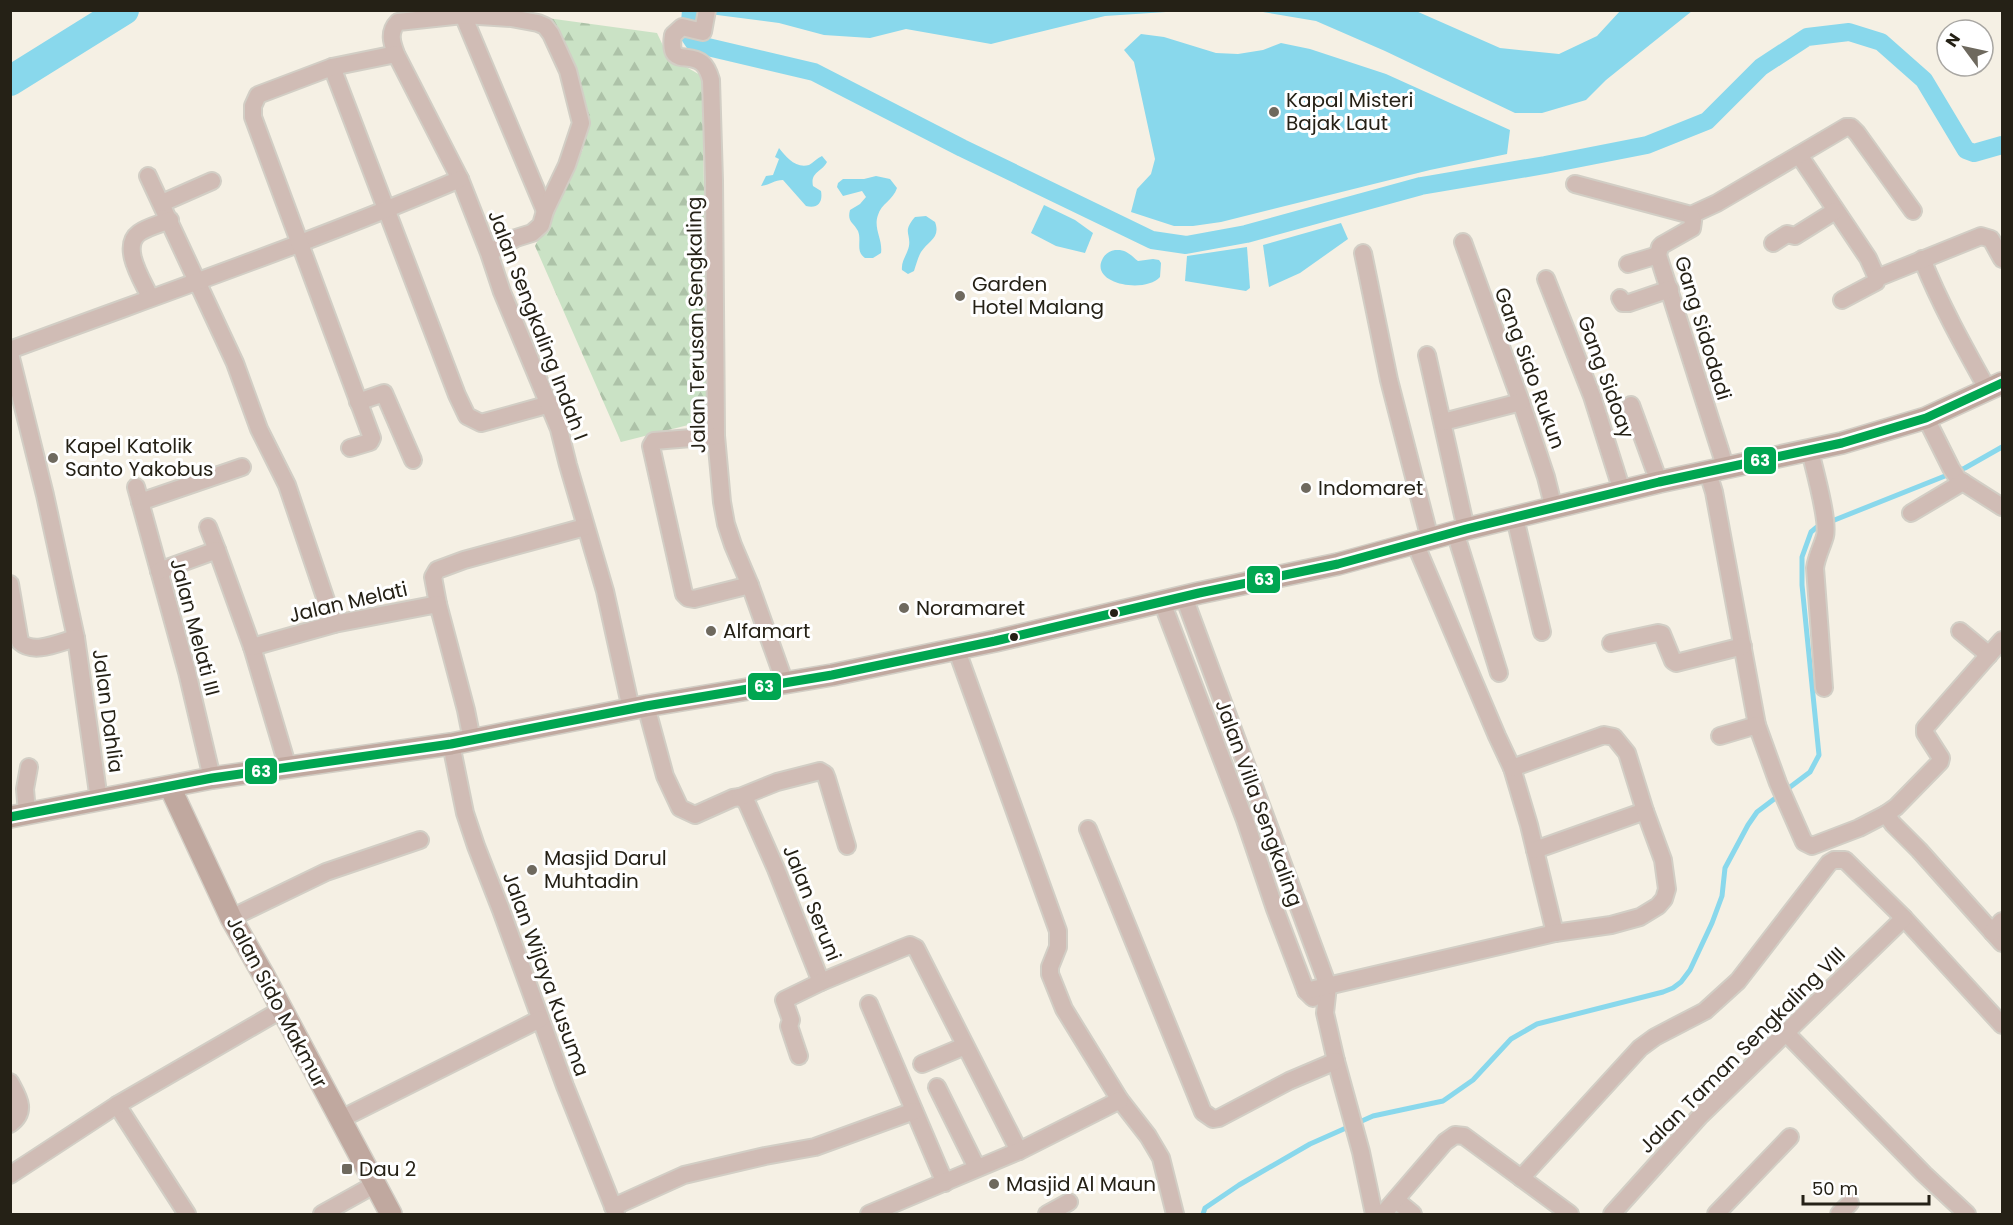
<svg xmlns="http://www.w3.org/2000/svg" width="2013" height="1225" viewBox="0 0 2013 1225" font-family="Poppins,sans-serif">
  <style>
    .forest { fill: url(#forest-firs) }
    .water { fill: #89d8ec }
    .lines { fill: none; stroke-linecap: round; stroke-linejoin: round }
    .stream { stroke: #89d8ec; stroke-width: 5 }
    .canal { stroke: #89d8ec; stroke-width: 18 }
    .river { stroke: #89d8ec; stroke-width: 30 }
    .minor-casing { stroke: #d2cec5; stroke-width: 20 }
    .major-casing { stroke: #d2cec5; stroke-width: 24 }
    .minor { stroke: #d0bcb5; stroke-width: 16 }
    .major { stroke: #c0a89f; stroke-width: 21 }
    .bus-1-casing { stroke: #fff; stroke-width: 14 }
    .bus-1 { stroke: #00a651; stroke-width: 9 }
    .poi-dot { fill: #6e695e; stroke: #fff; stroke-width: 2 }
    .bus-dot { fill: #252116; stroke: #fff; stroke-width: 2 }
    .labels { text-anchor: middle; stroke-width: 6; stroke-linejoin: round; paint-order: stroke }
    .poi-label { font-size: 20px; fill: #252116; stroke: #fff; text-anchor: start }
    .street-label { font-size: 20px; fill: #252116; stroke: #fff }
    .line-badge { stroke: #fff; stroke-width: 2 }
    .badge-label { font-size: 16px; text-anchor: middle; font-weight: bold; fill: #fff }
  </style>
  <defs>
    <pattern id="forest-firs" width="22" height="20" patternUnits="userSpaceOnUse" patternTransform="scale(1.5)"><rect width="22" height="20" fill="#cae2c5"/><path d="M5 1l3.5 6h-7zM16 11l3.5 6h-7z" fill="#adc2a8"/></pattern>
  </defs>
  <rect width="100%" height="100%" fill="#f5f0e4"/>
  <path class="forest" d="M547,18L657,33L666,52L681,64L702,76L708,420L621,442L535,246L583,149L587,108L569,53Z"/>
  <g class="water">
    <path d="M686,11H1181L1105,16L991,44L906,29L870,38L824,35L779,23Z"/>
    <path d="M1219,11H1416L1500,48L1559,54L1597,36L1620,11H1692L1606,80L1586,100L1542,113H1515L1385,51L1316,21L1263,12Z"/>
    <path d="M1141,34L1164,37L1216,53L1238,54L1263,50L1281,43L1310,49L1386,74L1510,130L1507,154L1430,170L1221,222L1193,226H1174L1131,212L1137,189L1151,174L1155,159L1134,62L1124,50Z"/>
    <path d="M779,148C786,157 796,169 809,165C813,163 817,158 822,156L827,162C822,172 810,172 813,186L821,191C823,202 818,209 806,206L783,180C774,180 770,185 761,186L766,176L773,175L779,159L775,157Z"/>
    <path d="M876,176L890,179L897,188C893,200 881,204 878,215C873,228 883,240 881,253L873,258H865C855,251 862,241 858,231C853,222 847,222 850,210L860,204L866,197L862,191L843,196L837,187L838,183L843,179H864Z"/>
    <path d="M1044,205L1075,220L1093,233L1085,253L1056,246L1031,233Z"/>
    <path d="M926,216L935,222C941,238 928,241 921,252C918,257 916,265 914,271L908,274L902,270C901,261 907,255 909,246C911,233 902,232 915,217Z"/>
    <path d="M1341,223L1348,239L1300,273L1269,287L1263,245Z"/>
    <path d="M1247,247L1250,288L1246,291L1185,281L1187,256Z"/>
    <path d="M1115,250C1127,249 1130,255 1138,261L1153,259L1159,260L1161,263L1160,277C1145,294 1088,284 1103,258C1106,253 1110,251 1115,250Z"/>
  </g>
  <g class="lines">
    <path class="stream" d="M1203,1214L1205,1208L1239,1185L1310,1144L1373,1116L1443,1101L1473,1080L1511,1039L1537,1024L1663,992L1673,988L1681,982L1690,970L1712,923L1722,896L1725,868L1748,825L1757,812L1810,772L1819,755L1802,585V557L1811,532L1817,527L1965,468L2002,447"/>
    <path class="canal" d="M691,10L689,35L695,44L814,72L962,148L1152,240L1186,245L1246,234L1421,186L1545,165L1647,145L1707,121L1761,67L1807,37L1849,32L1881,42L1924,80L1966,150L1974,153L2002,145"/>
    <path class="river" d="M10,81L124,10"/>
    <defs>
      <g id="minor">
        <path d="M707,10L703,32L682,27L673,35C668,68 688,51 702,63C707,67 709,73 711,80L714,181L716,436L722,502L726,524L733,545L750,585L785,683"/>
        <path d="M463,15L545,211"/>
        <path d="M332,67L457,395L467,416L481,423L550,404"/>
        <path d="M1799,155L1868,258L1877,278"/>
        <path d="M148,176L235,363L259,429L287,485L334,624"/>
        <path d="M1575,184L1691,215L1717,203L1846,127H1851L1857,133L1913,211"/>
        <path d="M162,203L212,181"/>
        <path d="M1691,215L1693,221L1692,228L1662,245L1660,247L1658,255L1726,469"/>
        <path d="M1463,242L1521,402L1546,477L1554,509"/>
        <path d="M1773,243L1787,234L1795,236L1835,211"/>
        <path d="M489,253L516,238L532,233L541,225L545,211L567,165L581,123L568,71L551,34L545,26L538,23L511,18L463,15L398,22C388,32 392,43 396,54L460,179L489,253L502,292L559,429L568,465L605,591L631,709"/>
        <path d="M1363,253L1389,380L1430,539"/>
        <path d="M1922,259C1940,304 1964,347 1988,390"/>
        <path d="M1628,264L1658,255"/>
        <path d="M1546,279L1592,396L1622,491"/>
        <path d="M150,297C143,281 120,247 139,233C147,227 160,224 170,220"/>
        <path d="M1620,298L1623,303H1629L1670,289"/>
        <path d="M1842,300L1876,282L1877,278L1981,236L1991,239L2002,259"/>
        <path d="M10,350C161,294 312,242 460,179"/>
        <path d="M10,354L45,495L76,638"/>
        <path d="M1427,355L1466,529"/>
        <path d="M358,402L384,393L413,460"/>
        <path d="M1631,405L1659,482"/>
        <path d="M1926,418L1951,468L1958,479L2002,507"/>
        <path d="M1443,422L1521,402"/>
        <path d="M716,436L654,441L651,446L684,594L688,598L694,599L750,585"/>
        <path d="M350,448L370,442L372,438L253,117V106L258,95L332,67L396,54"/>
        <path d="M1810,451C1814,468 1829,521 1825,536C1822,547 1817,555 1815,568L1824,688"/>
        <path d="M1708,473L1714,492L1757,725L1778,783L1804,842L1812,846L1859,828L1886,814"/>
        <path d="M136,487L187,672L212,778"/>
        <path d="M140,502L242,467"/>
        <path d="M1911,513L1963,482"/>
        <path d="M1515,518L1542,632"/>
        <path d="M208,527L217,550"/>
        <path d="M1455,532L1499,673"/>
        <path d="M1415,543L1497,736L1512,768L1529,825L1555,933"/>
        <path d="M159,571L217,550L252,647L288,768"/>
        <path d="M10,584L20,642C34,655 60,642 76,638L99,800"/>
        <path d="M1184,597L1328,986L1325,1013L1336,1061L1361,1152L1374,1214"/>
        <path d="M1162,602L1245,820L1275,909L1306,991L1313,998"/>
        <path d="M438,604L433,577L437,570L464,560L585,527"/>
        <path d="M1960,631L1989,655"/>
        <path d="M2002,640L1925,728V733L1941,758L1940,762L1896,807L1886,814L1893,824L1919,850L2002,943"/>
        <path d="M1611,643L1658,633L1662,634L1673,661L1676,663L1743,646"/>
        <path d="M252,647L334,624L438,604L466,710L472,740"/>
        <path d="M956,648L1058,931V947L1050,967V974L1064,1009L1120,1100L1148,1136L1161,1158L1175,1214"/>
        <path d="M646,706L665,776L680,808L695,815L733,798L740,797L746,801L776,869L821,982L900,949L910,945L916,948L1019,1151"/>
        <path d="M1720,736L1757,725"/>
        <path d="M451,744L465,813L476,846L501,910L565,1086L616,1214"/>
        <path d="M740,797L777,782L820,771L825,774L827,779L847,846"/>
        <path d="M27,813L25,789L29,767"/>
        <path d="M1088,829L1203,1112L1213,1119L1219,1118L1289,1081L1336,1061"/>
        <path d="M1535,850L1645,811"/>
        <path d="M231,918L326,872L420,840"/>
        <path d="M1992,932L2002,921"/>
        <path d="M1306,991L1555,933L1611,925L1640,917L1658,906L1664,899L1667,889L1663,860L1645,811L1627,753L1614,737L1604,735L1512,768"/>
        <path d="M869,1004L945,1183"/>
        <path d="M1786,1033L1924,1174L1967,1214"/>
        <path d="M799,1056L789,1026L791,1020L784,1000L821,982"/>
        <path d="M922,1064L965,1046"/>
        <path d="M10,1082C18,1097 28,1111 10,1124"/>
        <path d="M937,1087L977,1168"/>
        <path d="M117,1105L187,1214"/>
        <path d="M339,1120L540,1019"/>
        <path d="M10,1175L117,1105L281,1010"/>
        <path d="M1521,1178L1640,1048L1655,1037L1705,1011L1738,981L1829,863L1834,860H1845L1904,918L2002,1025"/>
        <path d="M1396,1200L1413,1214"/>
        <path d="M613,1207L684,1175L765,1156L815,1147L914,1111"/>
        <path d="M322,1214L374,1185"/>
        <path d="M869,1214L1019,1151L1120,1100"/>
        <path d="M1047,1214L1069,1202"/>
        <path d="M1383,1214L1445,1142L1455,1135L1464,1136L1570,1214"/>
        <path d="M1612,1214L1700,1116L1904,918"/>
        <path d="M1716,1214L1790,1137"/>
        <path d="M1839,1214L1850,1203"/>
      </g>
      <g id="major">
        <path d="M170,787L231,918L263,974L391,1214"/>
        <path d="M10,817L212,778L451,744L646,706L832,675L995,641L1199,593L1338,564L1466,529L1659,482L1842,443L1926,418L2002,383"/>
      </g>
    </defs>
    <use href="#minor" class="minor-casing"/>
    <use href="#major" class="major-casing"/>
    <use href="#minor" class="minor"/>
    <use href="#major" class="major"/>
    <defs>
      <path id="bus-1" d="M10,817L212,778L451,744L646,706L832,675L995,641L1199,593L1338,564L1466,529L1659,482L1842,443L1926,418L2002,383"/>
    </defs>
    <use href="#bus-1" class="bus-1-casing"/>
    <use href="#bus-1" class="bus-1"/>
  </g>
  <g class="poi-dot">
    <circle cx="1274" cy="112" r="6"/>
    <circle cx="960" cy="296" r="6"/>
    <circle cx="53" cy="458" r="6"/>
    <circle cx="1306" cy="488" r="6"/>
    <circle cx="904" cy="608" r="6"/>
    <circle cx="711" cy="631" r="6"/>
    <circle cx="532" cy="870" r="6"/>
    <rect x="341" y="1163" width="12" height="12" rx="3"/>
    <circle cx="994" cy="1184" r="6"/>
  </g>
  <g class="bus-dot">
    <circle cx="1114" cy="613" r="5"/>
    <circle cx="1014" cy="637" r="5"/>
  </g>
  <g class="labels">
    <g class="poi-label">
      <text x="1286" y="107">Kapal Misteri<tspan x="1286" dy="23">Bajak Laut</tspan></text>
      <text x="972" y="291">Garden<tspan x="972" dy="23">Hotel Malang</tspan></text>
      <text x="65" y="453">Kapel Katolik<tspan x="65" dy="23">Santo Yakobus</tspan></text>
      <text x="1318" y="495">Indomaret</text>
      <text x="916" y="615">Noramaret</text>
      <text x="723" y="638">Alfamart</text>
      <text x="544" y="865">Masjid Darul<tspan x="544" dy="23">Muhtadin</tspan></text>
      <text x="359" y="1176">Dau 2</text>
      <text x="1006" y="1191">Masjid Al Maun</text>
    </g>
    <g class="street-label">
      <text transform="translate(538 325) rotate(69)" y="7">Jalan Sengkaling Indah I</text>
      <text transform="translate(696 325) rotate(-91)" y="7">Jalan Terusan Sengkaling</text>
      <text transform="translate(1703 328) rotate(73)" y="7">Gang Sidodadi</text>
      <text transform="translate(1530 368) rotate(70)" y="7">Gang Sido Rukun</text>
      <text transform="translate(1606 377) rotate(70)" y="7">Gang Sidoay</text>
      <text transform="translate(348 602) rotate(-13)" y="7">Jalan Melati</text>
      <text transform="translate(195 627) rotate(75)" y="7">Jalan Melati III</text>
      <text transform="translate(108 711) rotate(82)" y="7">Jalan Dahlia</text>
      <text transform="translate(1259 803) rotate(70)" y="7">Jalan Villa Sengkaling</text>
      <text transform="translate(812 903) rotate(68)" y="7">Jalan Seruni</text>
      <text transform="translate(546 974) rotate(70)" y="7">Jalan Wijaya Kusuma</text>
      <text transform="translate(277 1002) rotate(62)" y="7">Jalan Sido Makmur</text>
      <text transform="translate(1742 1050) rotate(-45)" y="7">Jalan Taman Sengkaling VIII</text>
    </g>
  </g>
  <g class="line-badge">
    <rect x="1743" y="446" width="34" height="29" rx="6" fill="#00a651"/>
    <rect x="1246" y="565" width="35" height="29" rx="6" fill="#00a651"/>
    <rect x="747" y="672" width="35" height="29" rx="6" fill="#00a651"/>
    <rect x="244" y="757" width="34" height="28" rx="6" fill="#00a651"/>
  </g>
  <g class="badge-label">
    <text x="1760" y="466">63</text>
    <text x="1264" y="585">63</text>
    <text x="764" y="692">63</text>
    <text x="261" y="777">63</text>
  </g>
  <rect width="2013" height="1225" fill="none" stroke="#252116" stroke-width="24"/>
  <g transform="translate(1965 48) rotate(303)"><circle r="28" fill="#ffffff" stroke="#a8a6a2" stroke-width="1.5"/>
  <path d="M0-4.5L10 22L0 15L-10 22Z" fill="#6e695e"/>
  <text y="-9" font-size="16" font-weight="bold" text-anchor="middle" fill="#252116">N</text>
  </g>
  <path d="M1803 1195v9h126v-9" fill="none" stroke="#252116" stroke-width="3"/>
  <text x="1812" y="1195" font-size="18" fill="#252116" stroke="#ffffff" stroke-width="4.5" paint-order="stroke">50 m</text>
</svg>
